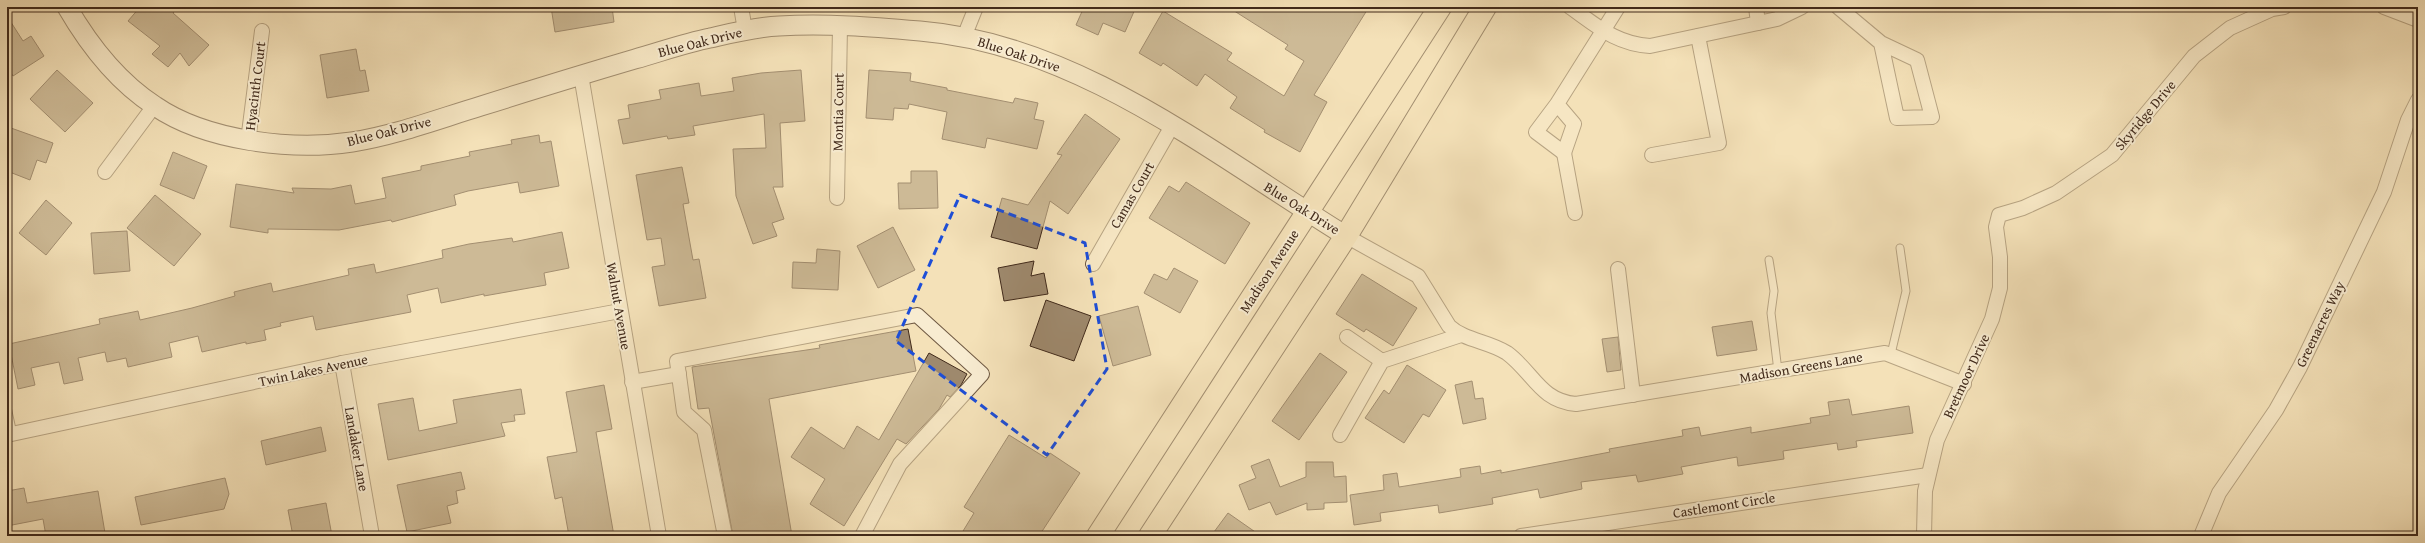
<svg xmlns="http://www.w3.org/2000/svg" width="2425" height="543" viewBox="0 0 2425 543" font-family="'Gentium Book Plus',serif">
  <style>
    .building { fill: #9e896d; stroke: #412a1b }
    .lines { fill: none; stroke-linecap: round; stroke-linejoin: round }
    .lane-casing { stroke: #6e5842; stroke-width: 9 }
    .street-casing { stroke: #6e5842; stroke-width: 16 }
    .secondary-casing { stroke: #412a1b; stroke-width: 21 }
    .primary-casing { stroke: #412a1b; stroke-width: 24 }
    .lane { stroke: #f8ecd1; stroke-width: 7 }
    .street { stroke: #f8ecd1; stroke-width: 14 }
    .secondary { stroke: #f8ecd1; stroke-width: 19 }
    .primary { stroke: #f4e1b8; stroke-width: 22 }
    .marked { fill: none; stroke: #1d4ed8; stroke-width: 3; stroke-dasharray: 8 5; stroke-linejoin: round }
    .labels { text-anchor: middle; stroke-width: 4; stroke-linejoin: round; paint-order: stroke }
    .street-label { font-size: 14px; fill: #412a1b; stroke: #f8ecd1 }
  </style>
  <rect width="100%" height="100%" fill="#f4e1b8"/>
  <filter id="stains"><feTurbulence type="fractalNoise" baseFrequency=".005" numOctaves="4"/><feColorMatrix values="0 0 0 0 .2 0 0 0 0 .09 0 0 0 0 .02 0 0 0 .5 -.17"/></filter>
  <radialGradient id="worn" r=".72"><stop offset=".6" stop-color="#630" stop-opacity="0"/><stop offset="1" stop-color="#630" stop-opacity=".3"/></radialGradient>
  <g class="building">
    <path d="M140,7H178L173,13L209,45L189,66L180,53L168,67L152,54L160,46L128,21Z"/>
    <path d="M551,7H612L614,22L555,32Z"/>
    <path d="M1084,7H1136L1125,32L1103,23L1098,35L1076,25Z"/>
    <path d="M1228,7H1369L1314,95L1327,102L1300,152L1264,132L1265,130L1230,108L1237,97L1205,74L1197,86L1163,63L1161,66L1139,53L1163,11L1232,53L1227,60L1284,96L1304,61L1285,49L1288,45Z"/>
    <path d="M7,16L23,41L31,36L44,56L13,76L7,66Z"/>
    <path d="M356,49L360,71L365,70L369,91L327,98L320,55Z"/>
    <path d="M57,70L93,103L65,132L30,99Z"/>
    <path d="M801,70L805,121L780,123L783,187H773L784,219L772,223L777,236L753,244L736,196L733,149L766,148L764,114L693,126L695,135L668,139L667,136L623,144L618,120L630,118L628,105L661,99L659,90L699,83L701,96L734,91L732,78L761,73Z"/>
    <path d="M869,70L911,73L910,81L947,88V90L1013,103L1015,98L1038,103L1034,119L1044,121L1037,149L987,138L985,148L942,139L947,112L909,104L908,109L894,108L893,120L866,118Z"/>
    <path d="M1085,114L1120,139L1068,214L1050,201L1037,249L991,237L1002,198L1028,205L1062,155L1057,154Z"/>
    <path d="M11,128L53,143L46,163L37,160L30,180L7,171V140Z"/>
    <path d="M539,135L540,143L551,141L559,186L520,193L518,182L468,191L454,195L456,205L392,222L391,220L339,230L268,229V233L230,227L236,184L294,193L292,188L331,189L351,185L355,204L386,198L382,178L421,170V166L470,156L469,152L512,144L511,140Z"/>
    <path d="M173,152L207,166L194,199L160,185Z"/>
    <path d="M682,167L689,203L683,204L693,260L699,259L706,298L659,306L652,267L665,265L661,238L647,240L636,175Z"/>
    <path d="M911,171H937L938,208L899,209L898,183H911Z"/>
    <path d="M1186,182L1250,223L1225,264L1149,218L1169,186L1179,192Z"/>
    <path d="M155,195L201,234L174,266L127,228Z"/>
    <path d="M46,200L72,223L46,255L19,233Z"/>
    <path d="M893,227L915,270L878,288L857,246Z"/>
    <path d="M127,231L130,271L94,274L91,233Z"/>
    <path d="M562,232L569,268L544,273L546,285L484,296V294L441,303L438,288L407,295L411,312L316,330L313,316L280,323L281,326L264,330L266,340L246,344V342L202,352L198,336L169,343L172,357L128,367L126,358L107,362L105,352L78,358L83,380L64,384L59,362L31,368L35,385L18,389L9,344L100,324L99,319L138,311L140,320L192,308L235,296L234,292L271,283L273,292L349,275L348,269L374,264L376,273L443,258L442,250L469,244L512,238L513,242Z"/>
    <path d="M817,249L840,251L838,290L792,288L793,262L816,263Z"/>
    <path d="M1034,261L1031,276L1044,273L1048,294L1004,301L998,268Z"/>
    <path d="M1174,268L1198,281L1180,313L1144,293L1154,274L1167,280Z"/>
    <path d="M1362,274L1417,308L1393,346L1366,329L1364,332L1336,314Z"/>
    <path d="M1046,300L1091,316L1074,361L1030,346Z"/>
    <path d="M1138,306L1151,355L1113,366L1099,316Z"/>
    <path d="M1752,321L1757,350L1717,356L1712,327Z"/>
    <path d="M908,329L916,371L769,399L792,536H733L709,408L698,409L692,367L820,348L819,345Z"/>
    <path d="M1618,337L1621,370L1607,372L1602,339Z"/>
    <path d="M929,353L967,374L961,385L950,397L947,395L939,409L906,444L897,439L844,526L810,504L825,479L791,457L811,427L844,449L857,426L879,440Z"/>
    <path d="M1320,353L1347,372L1299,440L1272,421Z"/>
    <path d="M1407,365L1446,390L1429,417L1423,414L1404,443L1365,418L1384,390L1389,394Z"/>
    <path d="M1472,381L1475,399L1483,398L1486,419L1463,424L1455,385Z"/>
    <path d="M604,385L612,429L596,432L614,536H569L562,497L555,499L547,457L577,452L566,392Z"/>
    <path d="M521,389L525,414L514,415L515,421L501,423L505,436L388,460L378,404L413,398L419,431L457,423L453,400Z"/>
    <path d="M1849,399L1852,415L1909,406L1913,433L1856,441L1857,447L1838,450L1837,443L1783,451L1784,459L1738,466L1737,457L1681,467L1683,474L1638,482L1636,475L1581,482L1582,489L1540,498L1538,489L1492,498L1493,504L1439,513L1438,505L1380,513L1381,521L1354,525L1350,495L1384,490L1383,475L1397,473L1399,487L1461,477L1460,469L1480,466L1481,474L1501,470V473L1610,452L1609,449L1683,436L1682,430L1699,427L1701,436L1751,427V433L1811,423L1810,418L1830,415L1828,402Z"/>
    <path d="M321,427L326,451L266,465L261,441Z"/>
    <path d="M1009,435L1046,458L1050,453L1080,473L1039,536H960L974,513L964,507Z"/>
    <path d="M1269,459L1280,487L1306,477V462H1333L1334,477L1346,476L1347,502L1324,503V509L1307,510V503L1276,515L1270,502L1249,510L1239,485L1256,478L1251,466Z"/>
    <path d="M461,472L465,489L456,491L458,503L447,506L451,523L407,532L397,485Z"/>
    <path d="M225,478L229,494L224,509L141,525L135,497Z"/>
    <path d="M24,488L27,503L98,491L105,533L89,536H46L43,519L7,526V491Z"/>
    <path d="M326,503L332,536H293L288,510Z"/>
    <path d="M1228,513L1261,536H1211Z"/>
  </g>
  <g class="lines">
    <defs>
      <g id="lane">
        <path d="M1769,260L1774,291L1771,313L1778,371"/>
        <path d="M1891,354L1906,291L1900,248"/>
        <path d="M7,407L13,434"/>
      </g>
      <g id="street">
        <path d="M741,7L745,30"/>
        <path d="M1570,7C1597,26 1616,44 1650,46L1777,19L1802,7"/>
        <path d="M1756,7L1758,23"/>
        <path d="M1838,7L1881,43L1917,60L1932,117L1897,118L1881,43"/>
        <path d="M2384,7L2418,20"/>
        <path d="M964,37L976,7"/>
        <path d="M581,75L659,536"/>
        <path d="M1557,104L1574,124L1564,153L1536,132L1557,104L1618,7"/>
        <path d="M248,141L262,31"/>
        <path d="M1564,153L1575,213"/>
        <path d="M1652,155L1719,143L1698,36"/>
        <path d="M105,172L154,106"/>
        <path d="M837,198L840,26"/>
        <path d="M1346,236L1418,276L1449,326C1465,341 1489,341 1507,353C1533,372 1540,401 1576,404L1885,353L1964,384"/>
        <path d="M1093,264L1172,126"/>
        <path d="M1618,269L1633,395"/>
        <path d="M1347,337L1382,361"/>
        <path d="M342,363L372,536"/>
        <path d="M632,382L679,374"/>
        <path d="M7,435L342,363L620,311"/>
        <path d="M1340,435L1382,361L1461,335"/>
        <path d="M725,536L704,430L684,412L677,361L917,315L982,374L900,464L862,536"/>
        <path d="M1521,536L1928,475"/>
        <path d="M1924,536L1925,491L1937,440L1992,319L2000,288V257L1996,227L1999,215L2023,208L2056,193L2112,155L2194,56L2230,28L2272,9L2284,7"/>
        <path d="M2201,536L2219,493L2276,410L2300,367L2384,192L2408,120L2418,100"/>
      </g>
      <path id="secondary" d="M67,7C89,45 118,82 155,106C206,141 292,151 352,142C396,135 438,119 481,106C532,90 584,74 635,59C660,52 685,43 710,38C732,33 756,27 779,26C825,23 873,27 920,31C1079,44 1214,155 1346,236"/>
      <g id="primary">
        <path d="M1098,536L1440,7"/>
        <path d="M1150,536L1346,236L1485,7"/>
      </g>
    </defs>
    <use href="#lane" class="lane-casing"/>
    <use href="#street" class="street-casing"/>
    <use href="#secondary" class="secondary-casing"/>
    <use href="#primary" class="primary-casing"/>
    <use href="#lane" class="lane"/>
    <use href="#street" class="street"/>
    <use href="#secondary" class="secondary"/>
    <use href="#primary" class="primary"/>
  </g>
  <path d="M0 0H2425V543H0ZM960,195L1085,243L1107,369L1047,455L896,341Z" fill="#f4e1b8" fill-opacity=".55" fill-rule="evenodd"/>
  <path class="marked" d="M960,195L1085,243L1107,369L1047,455L896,341Z"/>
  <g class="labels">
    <g class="street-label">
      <text transform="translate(700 42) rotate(-14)" y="5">Blue Oak Drive</text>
      <text transform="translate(1019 54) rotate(18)" y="5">Blue Oak Drive</text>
      <text transform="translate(255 86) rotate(-83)" y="5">Hyacinth Court</text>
      <text transform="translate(838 112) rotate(-89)" y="5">Montia Court</text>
      <text transform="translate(2145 115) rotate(-50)" y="5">Skyridge Drive</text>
      <text transform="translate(389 131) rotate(-14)" y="5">Blue Oak Drive</text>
      <text transform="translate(1132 195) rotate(-60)" y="5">Camas Court</text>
      <text transform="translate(1302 208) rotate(32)" y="5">Blue Oak Drive</text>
      <text transform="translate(1269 271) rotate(-57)" y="5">Madison Avenue</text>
      <text transform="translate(619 306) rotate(80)" y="5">Walnut Avenue</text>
      <text transform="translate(2320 324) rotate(-64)" y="5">Greenacres Way</text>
      <text transform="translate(1801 367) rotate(-10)" y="5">Madison Greens Lane</text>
      <text transform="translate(313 370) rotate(-12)" y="5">Twin Lakes Avenue</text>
      <text transform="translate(1966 376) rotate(-65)" y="5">Bretmoor Drive</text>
      <text transform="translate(357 449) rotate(80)" y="5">Landaker Lane</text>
      <text transform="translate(1724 505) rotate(-9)" y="5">Castlemont Circle</text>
    </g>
  </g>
  <rect width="2425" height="543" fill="none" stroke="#f4e1b8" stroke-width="24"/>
  <rect x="8" y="8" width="2409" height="527" fill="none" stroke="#412a1b" stroke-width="2"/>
  <rect x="12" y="12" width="2401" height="519" fill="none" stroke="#412a1b"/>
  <rect width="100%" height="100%" filter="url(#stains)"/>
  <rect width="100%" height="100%" fill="url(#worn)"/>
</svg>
